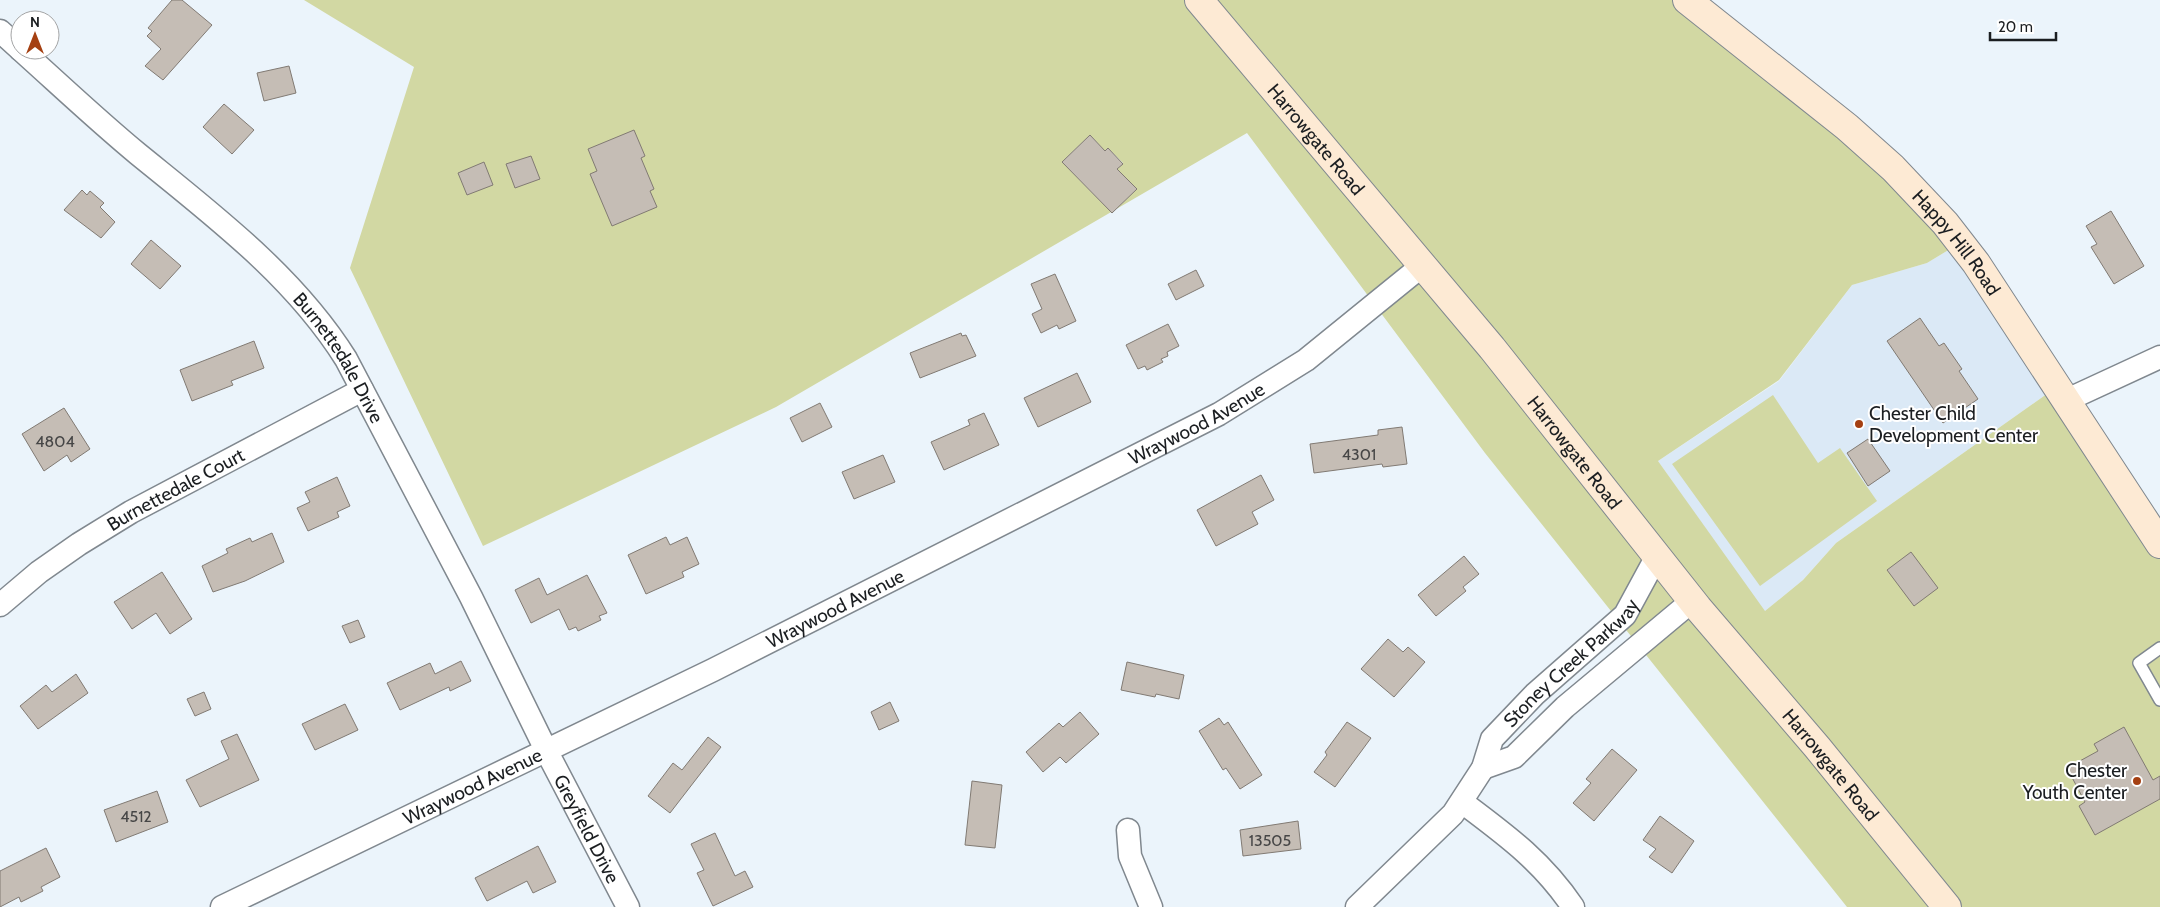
<svg xmlns="http://www.w3.org/2000/svg" width="2160" height="907" viewBox="0 0 2160 907" font-family="Cabin,sans-serif">
  <style>
    .built { fill: #dbe9f6 }
    .green { fill: #d2d8a3; fill-rule: evenodd }
    .building { fill: #c5bdb5; stroke: #817a73 }
    .lines { fill: none; stroke-linecap: round; stroke-linejoin: round }
    .lane-casing { stroke: #80888f; stroke-width: 14 }
    .street-casing { stroke: #80888f; stroke-width: 25 }
    .secondary-casing { stroke: #80888f; stroke-width: 30 }
    .lane { stroke: #fff; stroke-width: 11 }
    .street { stroke: #fff; stroke-width: 22 }
    .secondary { stroke: #fdead4; stroke-width: 28 }
    .poi-dot { fill: #a54012; stroke: #fff; stroke-width: 2 }
    .labels { text-anchor: middle; stroke-width: 4; stroke-linejoin: round; paint-order: stroke }
    .number-label { font-size: 16px; fill: #464646 }
    .street-label { font-size: 19px; fill: #1b1e21; stroke: #fff }
    .poi-label { font-size: 19px; fill: #1b1e21; stroke: #fff; text-anchor: start }
  </style>
  <rect width="100%" height="100%" fill="#ebf4fb"/>
  <path class="built" d="M1960,243L2058,386L1836,543L1803,580L1764,612L1658,461L1779,381L1852,285L1927,263Z"/>
  <g class="green">
    <path d="M304,0H1687L1960,243L1927,263L1852,285L1779,380L1658,461L1765,611L1803,580L1836,543L2058,386L2160,543V907H1847L1485,453L1247,133L776,407L483,546L350,268L414,67ZM1090,135L1105,151L1108,148L1123,163L1117,169L1137,189L1112,213L1062,162Z"/>
    <path d="M1773,395L1818,463L1840,448L1877,501L1760,586L1672,464Z"/>
  </g>
  <g class="building">
    <path d="M172,0H182L212,25L163,80L145,66L161,49L147,36L152,31L148,28Z"/>
    <path d="M289,66L296,93L264,101L257,73Z"/>
    <path d="M224,104L254,130L232,154L203,127Z"/>
    <path d="M634,130L645,156L641,158L654,189L650,191L657,207L612,226L590,174L597,171L588,149Z"/>
    <path d="M1090,135L1105,151L1108,148L1123,164L1117,169L1137,189L1112,213L1062,162Z"/>
    <path d="M531,156L540,179L515,188L506,164Z"/>
    <path d="M484,162L493,185L467,195L458,173Z"/>
    <path d="M82,190L87,195L90,191L104,203L100,207L115,222L101,238L64,210Z"/>
    <path d="M2111,211L2144,266L2114,284L2091,247L2097,244L2086,226Z"/>
    <path d="M151,240L181,266L160,289L131,264Z"/>
    <path d="M1196,270L1204,286L1176,300L1168,284Z"/>
    <path d="M1055,274L1076,321L1059,329L1057,325L1041,333L1032,314L1042,309L1031,284Z"/>
    <path d="M1920,318L1939,346L1944,343L1962,369L1959,371L1978,399L1943,423L1887,341Z"/>
    <path d="M1168,324L1179,346L1167,352L1168,356L1161,359L1163,362L1147,370L1145,366L1138,369L1126,345Z"/>
    <path d="M961,333L962,336L966,335L976,356L920,378L910,353Z"/>
    <path d="M254,341L264,368L231,381L233,385L192,401L180,370Z"/>
    <path d="M1077,373L1091,402L1038,427L1024,398Z"/>
    <path d="M820,403L832,427L802,442L790,418Z"/>
    <path d="M64,408L90,449L71,462L67,455L44,471L22,434Z"/>
    <path d="M984,413L999,445L944,470L931,442L970,425L968,420Z"/>
    <path d="M1402,427L1407,464L1383,467L1382,464L1314,473L1310,444L1378,435V430Z"/>
    <path d="M1868,439L1890,471L1868,486L1847,453Z"/>
    <path d="M883,455L895,482L854,499L842,472Z"/>
    <path d="M1261,475L1274,500L1252,512L1258,524L1216,546L1197,510Z"/>
    <path d="M337,477L350,506L337,512L339,517L308,531L297,508L310,502L305,492Z"/>
    <path d="M272,533L284,562L245,581L213,592L202,566L228,553L226,549L250,538L252,542Z"/>
    <path d="M666,537L670,545L687,537L699,564L682,572L684,577L646,594L628,555Z"/>
    <path d="M1911,552L1938,588L1914,606L1887,570Z"/>
    <path d="M1464,556L1479,574L1463,587L1466,591L1436,616L1418,595Z"/>
    <path d="M162,572L192,619L170,634L156,613L132,629L114,602Z"/>
    <path d="M587,575L607,613L599,616L601,620L578,631L576,627L569,630L559,609L531,623L515,590L539,578L547,595Z"/>
    <path d="M358,620L365,637L350,643L342,626Z"/>
    <path d="M1388,639L1403,652L1408,647L1425,662L1394,697L1361,669Z"/>
    <path d="M461,661L471,681L450,691L449,687L400,710L387,683L430,663L435,674Z"/>
    <path d="M1127,662L1184,675L1179,699L1156,694L1155,697L1121,690Z"/>
    <path d="M76,674L88,693L38,729L20,706L46,685L52,692Z"/>
    <path d="M204,692L211,709L195,716L187,699Z"/>
    <path d="M890,702L899,721L879,730L871,712Z"/>
    <path d="M345,704L358,730L315,750L302,724Z"/>
    <path d="M1080,712L1099,734L1066,763L1060,757L1043,772L1026,752L1059,723L1063,727Z"/>
    <path d="M1219,718L1224,725L1228,722L1262,775L1240,789L1226,768L1223,770L1199,731Z"/>
    <path d="M1347,722L1371,738L1335,787L1314,772L1327,755L1325,752Z"/>
    <path d="M2124,727L2153,780L2160,776V799L2095,835L2079,806L2085,802L2067,768L2098,751L2094,744Z"/>
    <path d="M237,734L259,780L200,807L186,780L229,759L221,741Z"/>
    <path d="M708,737L721,747L670,813L648,796L673,763L682,770Z"/>
    <path d="M1612,749L1637,770L1594,821L1573,803L1591,783L1586,779Z"/>
    <path d="M972,781L1002,785L995,848L965,845Z"/>
    <path d="M157,791L168,822L116,842L104,810Z"/>
    <path d="M1660,816L1694,841L1672,873L1649,857L1656,849L1643,840Z"/>
    <path d="M1298,821L1301,849L1243,856L1240,830Z"/>
    <path d="M715,833L735,876L745,871L753,887L713,906L697,873L704,870L691,844Z"/>
    <path d="M538,846L556,882L533,893L527,881L487,901L475,878Z"/>
    <path d="M46,848L60,877L41,887L43,891L21,902L19,897L0,907V871Z"/>
  </g>
  <g class="lines">
    <defs>
      <path id="lane" d="M2160,648L2139,663L2160,700"/>
      <g id="street">
        <path d="M0,31L20,49"/>
        <path id="s1" d="M21,50C60,85 98,121 138,154C213,215 294,276 346,359L471,597L546,750L628,907"/>
        <path d="M2067,400L2160,357"/>
        <path id="s2" d="M0,605L39,572L79,544L131,512L362,390"/>
        <path d="M1483,768L1514,757L1565,707L1692,601"/>
        <path d="M1462,802C1506,835 1542,861 1573,907"/>
        <path d="M1128,830L1130,856L1151,907"/>
        <path id="s3" d="M222,907L713,670L1219,414L1306,360L1423,265"/>
        <path id="s4" d="M1357,907L1453,814L1483,768L1492,739L1535,694L1625,615L1657,556"/>
      </g>
      <g id="secondary">
        <path id="s5" d="M1199,0L1492,348L1698,608L1817,747L1947,907"/>
        <path id="s6" d="M1687,0L1847,127L1893,168L1945,223L1976,263L2160,544"/>
      </g>
    </defs>
    <use href="#lane" class="lane-casing"/>
    <use href="#street" class="street-casing"/>
    <use href="#secondary" class="secondary-casing"/>
    <use href="#lane" class="lane"/>
    <use href="#street" class="street"/>
    <use href="#secondary" class="secondary"/>
  </g>
  <g class="poi-dot">
    <circle cx="1859" cy="424" r="5"/>
    <circle cx="2137" cy="781" r="5"/>
  </g>
  <g class="labels">
    <g class="number-label">
      <text x="55" y="447">4804</text>
      <text x="1359" y="460">4301</text>
      <text x="136" y="822">4512</text>
      <text x="1270" y="846">13505</text>
    </g>
    <g class="street-label">
      <text dy="7" stroke="none"><textPath href="#s5" startOffset="182">Harrowgate Road</textPath></text>
      <text dy="7" stroke="none"><textPath href="#s6" startOffset="364">Happy Hill Road</textPath></text>
      <text dy="7" stroke="none"><textPath href="#s1" startOffset="445">Burnettedale Drive</textPath></text>
      <text dy="7" stroke="none"><textPath href="#s3" startOffset="1088">Wraywood Avenue</textPath></text>
      <text dy="7" stroke="none"><textPath href="#s5" startOffset="588">Harrowgate Road</textPath></text>
      <text dy="7" stroke="none"><textPath href="#s2" startOffset="211">Burnettedale Court</textPath></text>
      <text dy="7" stroke="none"><textPath href="#s3" startOffset="682">Wraywood Avenue</textPath></text>
      <text dy="7" stroke="none"><textPath href="#s4" startOffset="329">Stoney Creek Parkway</textPath></text>
      <text dy="7" stroke="none"><textPath href="#s5" startOffset="992">Harrowgate Road</textPath></text>
      <text dy="7" stroke="none"><textPath href="#s3" startOffset="278">Wraywood Avenue</textPath></text>
      <text dy="7" stroke="none"><textPath href="#s1" startOffset="978">Greyfield Drive</textPath></text>
    </g>
    <g class="poi-label">
      <text x="1869" y="420">Chester Child<tspan x="1869" dy="22">Development Center</tspan></text>
      <text x="2127" y="777" text-anchor="end">Chester<tspan x="2127" dy="22">Youth Center</tspan></text>
    </g>
  </g>
  <g transform="translate(35 35)"><circle r="24" fill="#ffffff" stroke="#a4a5a6"/>
  <path d="M0-4L9 19L0 12L-9 19Z" fill="#a54012"/>
  <text y="-8" font-size="14" font-weight="bold" text-anchor="middle" fill="#1b1e21">N</text>
  </g>
  <path d="M1990 32v8h66v-8" fill="none" stroke="#1b1e21" stroke-width="2.5"/>
  <text x="1998" y="32" font-size="15" fill="#1b1e21" stroke="#ffffff" stroke-width="4" paint-order="stroke">20 m</text>
</svg>
